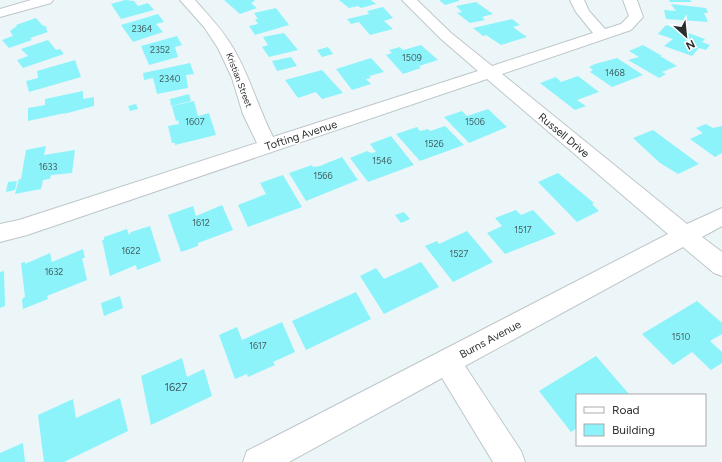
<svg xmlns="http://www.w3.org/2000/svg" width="722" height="462" viewBox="0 0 722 462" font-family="Figtree,sans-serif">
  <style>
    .building { fill: #8cf3fa }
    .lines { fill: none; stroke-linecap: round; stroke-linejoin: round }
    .minor-casing { stroke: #bec6ca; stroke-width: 2 }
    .minor { fill: #fff; fill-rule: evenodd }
    .labels { text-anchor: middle; stroke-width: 3; stroke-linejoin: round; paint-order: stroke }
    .number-label { font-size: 9px; fill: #435f62 }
    .far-street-label { font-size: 9px; fill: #2b2e2f; stroke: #fff }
    .street-label { font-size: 11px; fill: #2b2e2f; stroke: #fff }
    .near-number-label { font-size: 11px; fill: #435f62 }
  </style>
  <rect width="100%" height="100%" fill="#ecf6f9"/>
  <g class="building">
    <path d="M125,0L134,1L138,6L148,3L154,10L121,19L111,4Z"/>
    <path d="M224,0H254L255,1L251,3L257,8L240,14Z"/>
    <path d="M339,0H371L376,4L361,8L358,6L349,8Z"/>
    <path d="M439,0H459V1L445,5Z"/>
    <path d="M669,0H690L692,2H670Z"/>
    <path d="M476,2L493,14L482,17L485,20L470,23L457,13L462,12L456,6Z"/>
    <path d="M671,4L706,8L708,13H704L708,22L666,19L664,10L676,11Z"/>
    <path d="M383,7L393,18L384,21L393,29L370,35L359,22L351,24L347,19L369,14L367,11Z"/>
    <path d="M276,8L289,25L255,35L249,26L258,24L255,19H258L254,13Z"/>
    <path d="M158,14L164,22L156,24L163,32L133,42L121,25Z"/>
    <path d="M36,18L42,25L47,27L46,29L48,32L30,38L32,40L9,48L2,40L13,36L10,31L17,26L16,25Z"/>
    <path d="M512,19L520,25L513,27L527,37L501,45L486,35L483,36L473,28Z"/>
    <path d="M666,25L705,39L702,42L710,45L706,50L699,48L692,56L664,46L673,39L658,34Z"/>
    <path d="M284,33L298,50L269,57L262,47L268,45L263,37Z"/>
    <path d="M177,36L182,45L175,47L178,57L149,65L141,46Z"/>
    <path d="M48,40L56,50L60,49L64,54L23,68L17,60L28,56L21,49Z"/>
    <path d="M421,45L438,60L419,66L421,68L403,74L386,55L392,53L389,50L400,47L403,50Z"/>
    <path d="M643,45L662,56H660L677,66L662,72L666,74L659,78L628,60L639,57L629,51Z"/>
    <path d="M328,47L333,54L322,57L317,50Z"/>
    <path d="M291,57L297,66L277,71L272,61Z"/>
    <path d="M371,58L384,72L369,76L371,78L366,79L371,84L352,90L336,69Z"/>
    <path d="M617,58L643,75L612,87L590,72L593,70L589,67L595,64Z"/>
    <path d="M75,60L81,77L29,92L26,81L38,78L37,71Z"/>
    <path d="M190,63L194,74L186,75L188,88L157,94L153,78L144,80L143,73Z"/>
    <path d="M322,70L343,93L322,99L316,92L298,98L285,80Z"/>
    <path d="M578,76L599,92L577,100L586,106L575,110L540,83L556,77L561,82Z"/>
    <path d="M83,91V99L94,97V106L64,114L65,113L28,121V108L45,105V99Z"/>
    <path d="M189,94L191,101L171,106L170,99Z"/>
    <path d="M194,101L198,116L209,113L216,135L175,145V143H172L168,126L179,124L178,120L176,121L172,106Z"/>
    <path d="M136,104L138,109L130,111L128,106Z"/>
    <path d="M488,109L507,127L469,143L444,117L462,111L467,116Z"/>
    <path d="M706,124L713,128L722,126V153L715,157L690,139L703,133L696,128Z"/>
    <path d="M445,126L464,145L420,161L396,134L417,127L420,131L428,129L430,131Z"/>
    <path d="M653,130L699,164L678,174L660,163L633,138Z"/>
    <path d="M391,136L414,165L368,182L350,158L367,151L371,153L376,152L370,144Z"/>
    <path d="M46,146L44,155L75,150L72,173L51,175L50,179L43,180L41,189L15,194L19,179H21L26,150Z"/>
    <path d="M342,157L358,180L306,201L289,173L312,165L313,167L320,166Z"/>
    <path d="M558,173L594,203L592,204L599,211L577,222L538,182Z"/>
    <path d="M283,175L302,207L248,227L238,205L266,194L260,183Z"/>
    <path d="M17,181L15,190L6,192L8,182Z"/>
    <path d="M222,205L233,230L198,243V246L181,252L168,215L193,206L196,216Z"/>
    <path d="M516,210L521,215L533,210L556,234L505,254L487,233L502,226L495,218Z"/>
    <path d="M404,212L410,219L401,223L395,215Z"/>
    <path d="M150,226L161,261L137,270L136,265L110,276L102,240H104V237L127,229L129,235L131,232Z"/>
    <path d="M467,231L493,262L453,282L425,246L437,241L439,244Z"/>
    <path d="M83,249L85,258H82L87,280L47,296L48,299L23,309L22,299L25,297L21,263L25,262V264L50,253L52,262Z"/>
    <path d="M421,262L439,287L384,314L360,276L376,268L384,279Z"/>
    <path d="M4,271L5,306L0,308V272Z"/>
    <path d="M356,292L371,319L306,350L292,321Z"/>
    <path d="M120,296L123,308L104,316L101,303Z"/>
    <path d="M697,301L722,323V334L710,341L722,352V363L711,370L692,352L673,365L642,334Z"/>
    <path d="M282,322L295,352L273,362L275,365L248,377L247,374L235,379L219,335L237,327L242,340Z"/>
    <path d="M596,356L629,394L577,395V428L571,432L539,391Z"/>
    <path d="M182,358L187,377L204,369L212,396L151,425L141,376Z"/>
    <path d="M120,398L128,431L64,462H44L38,415L73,399L76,418Z"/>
    <path d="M23,443L25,462H0V453Z"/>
  </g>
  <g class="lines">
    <defs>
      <g id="minor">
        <path d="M31,0H53L51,3L0,17V9Z"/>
        <path d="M180,0H195C208,15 223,30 233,48C250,76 258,108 273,137L478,71L441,39L402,0H417L451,33L492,66L593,33L576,12L570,0H584L589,11L605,29L621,24L629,16L623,0H637L643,17L631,30L502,74L687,224L722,208V226L702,237L722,252V276L714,273L683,247L465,366L521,451L525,462H493L442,378L289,462H243L247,451L668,234L487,79L27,235L0,242V224L19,220L257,143L243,114L232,78L218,48L204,27Z"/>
      </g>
    </defs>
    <use href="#minor" class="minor-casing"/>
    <use href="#minor" class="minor"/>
  </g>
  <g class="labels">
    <g class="number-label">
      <text x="142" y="32">2364</text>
      <text x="160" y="53">2352</text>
      <text x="412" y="61">1509</text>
      <text x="615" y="76">1468</text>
      <text x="170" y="82">2340</text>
      <text x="195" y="125">1607</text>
      <text x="475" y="125">1506</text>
      <text x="434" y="147">1526</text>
      <text x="382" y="164">1546</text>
      <text x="48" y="170">1633</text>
      <text x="323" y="179">1566</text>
      <text x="201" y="226">1612</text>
      <text x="523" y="233">1517</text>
      <text x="131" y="254">1622</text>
      <text x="459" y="257">1527</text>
      <text x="54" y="275">1632</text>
      <text x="681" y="340">1510</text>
      <text x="258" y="349">1617</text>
    </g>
    <g class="far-street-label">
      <text transform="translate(239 80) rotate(69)" y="3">Kristian Street</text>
    </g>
    <g class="street-label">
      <text transform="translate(301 135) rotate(-18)" y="4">Tofting Avenue</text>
      <text transform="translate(564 135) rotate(40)" y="4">Russell Drive</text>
      <text transform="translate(490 339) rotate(-28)" y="4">Burns Avenue</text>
    </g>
    <g class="near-number-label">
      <text x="176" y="391">1627</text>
    </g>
  </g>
  <rect x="576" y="394" width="130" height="52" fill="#ffffff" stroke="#aaabac"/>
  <rect x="584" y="407" width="20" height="6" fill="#ffffff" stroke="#aaabac"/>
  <text x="612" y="414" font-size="12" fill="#2b2e2f">Road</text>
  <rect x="584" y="424" width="20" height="12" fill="#8cf3fa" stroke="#aaabac"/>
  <text x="612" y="434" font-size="12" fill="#2b2e2f">Building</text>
  <g transform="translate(686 36) rotate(153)" stroke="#ffffff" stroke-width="3" paint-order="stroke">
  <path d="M0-3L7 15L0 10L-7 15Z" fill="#2b2e2f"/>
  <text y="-6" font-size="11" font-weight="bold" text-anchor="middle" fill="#2b2e2f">N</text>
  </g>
</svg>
